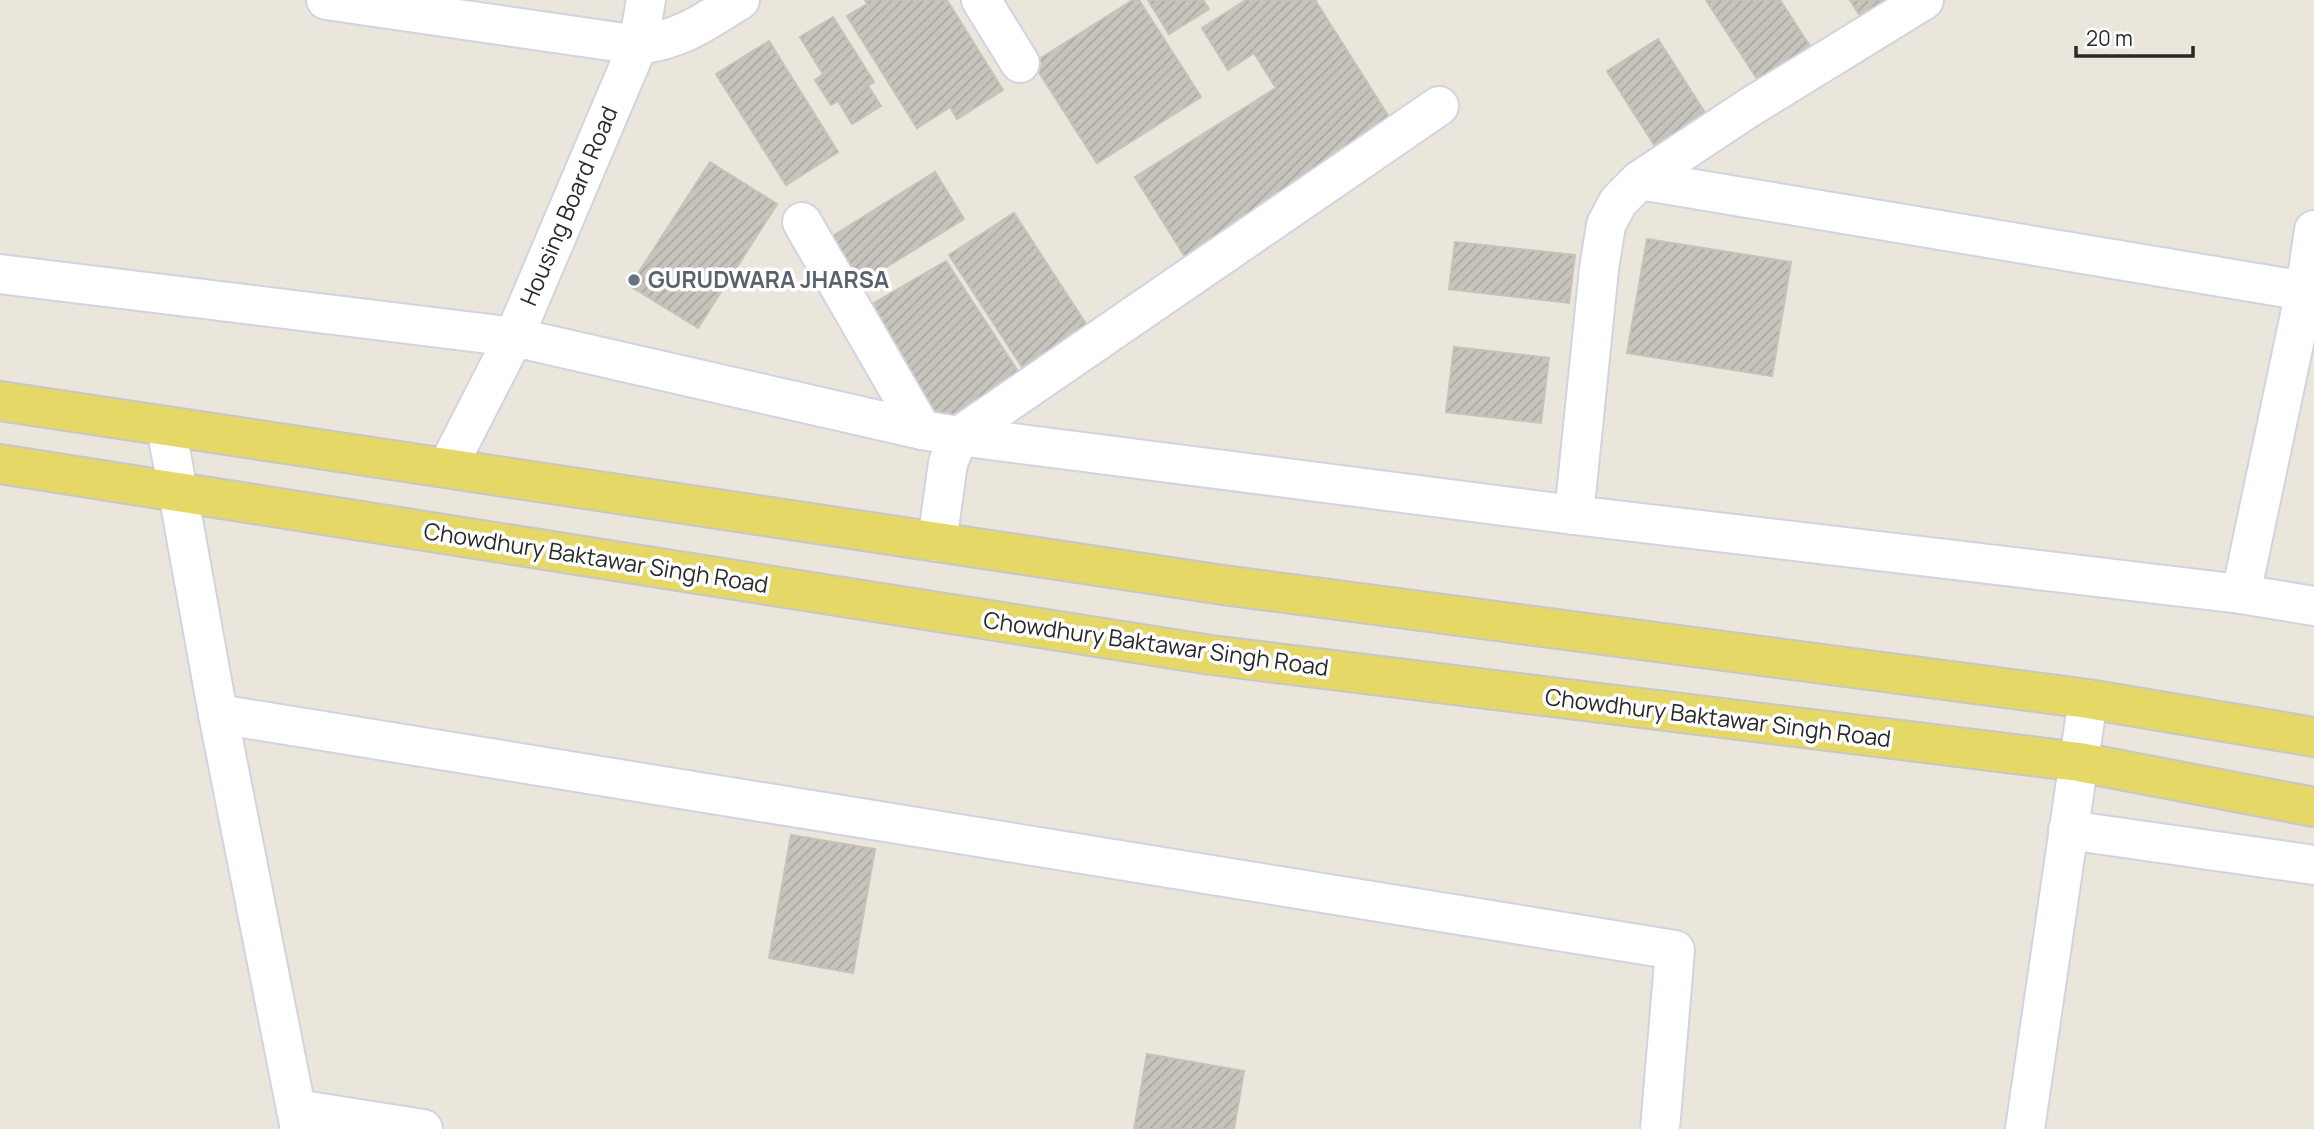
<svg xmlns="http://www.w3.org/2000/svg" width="2314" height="1129" viewBox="0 0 2314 1129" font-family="Manrope,sans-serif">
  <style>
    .building { fill: url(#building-hatch); stroke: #c6c2b6; stroke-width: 2 }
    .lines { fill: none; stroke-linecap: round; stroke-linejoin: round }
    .minor-casing { stroke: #d2d3e1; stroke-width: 42 }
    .major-casing { stroke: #c7c7c7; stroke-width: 42 }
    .minor { stroke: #fff; stroke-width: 38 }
    .major { stroke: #e5d867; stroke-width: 38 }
    .worship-dot { fill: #6b7280; stroke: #fff; stroke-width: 2.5 }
    .labels { text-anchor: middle; stroke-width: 7; stroke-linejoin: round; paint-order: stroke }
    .street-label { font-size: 23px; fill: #292929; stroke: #fff }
    .worship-label { font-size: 23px; font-weight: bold; fill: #5b616d; stroke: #fff; text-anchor: start }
  </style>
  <defs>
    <pattern id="building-hatch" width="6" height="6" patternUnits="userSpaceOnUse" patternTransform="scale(1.75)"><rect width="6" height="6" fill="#c6c4bb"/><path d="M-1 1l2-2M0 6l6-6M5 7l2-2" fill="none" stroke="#aaa8a1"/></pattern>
  </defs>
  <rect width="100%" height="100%" fill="#eae6dc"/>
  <g class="building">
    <path d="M865,0H947L1003,90L957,119L950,107L917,128L847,16L867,4Z"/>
    <path d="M1133,0H1139L1201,97L1097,163L1033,63Z"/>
    <path d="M1148,0H1203L1209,9L1169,34Z"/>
    <path d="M1246,0H1315L1396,128L1187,260L1135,177L1276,88L1254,53L1228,70L1202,28Z"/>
    <path d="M1706,0H1780L1815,54L1763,88Z"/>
    <path d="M1850,0H1892L1862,19Z"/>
    <path d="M833,17L874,82L868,86L881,106L852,124L838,101L831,105L815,80L823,74L800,37Z"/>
    <path d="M1658,39L1709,119L1658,151L1607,71Z"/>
    <path d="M769,41L838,152L786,185L716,74Z"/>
    <path d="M710,162L777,204L698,328L630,286Z"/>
    <path d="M935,172L964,219L849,290L820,244Z"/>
    <path d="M1014,213L1090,330L1026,373L949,255Z"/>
    <path d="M1647,239L1791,262L1772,376L1627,353Z"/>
    <path d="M1455,242L1575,255L1569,303L1449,289Z"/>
    <path d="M946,261L1021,376L944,427L869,306Z"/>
    <path d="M1454,347L1549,358L1541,423L1446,412Z"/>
    <path d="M791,835L875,849L853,973L769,958Z"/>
    <path d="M1147,1054L1244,1071L1234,1129H1134Z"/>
  </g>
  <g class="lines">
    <defs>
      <g id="minor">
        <path d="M326,0L638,45C682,39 703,23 740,0"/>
        <path d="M981,0L1020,63"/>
        <path d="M1640,180L2305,291"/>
        <path d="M802,222L922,430"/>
        <path d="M0,274L514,337L922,430L959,436L1574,515L2241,594L2314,606"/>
        <path d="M166,426L218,714L300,1129"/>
        <path d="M447,468L514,337L638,45L646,0"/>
        <path d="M1574,515L1599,269L1606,225L1618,202L1640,180L1747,109L1924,0"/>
        <path d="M937,542L948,463L959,436L1439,106"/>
        <path d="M2241,594L2305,291L2314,230"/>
        <path d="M218,714L1675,950L1660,1129"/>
        <path d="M2068,830L2314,865"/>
        <path d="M296,1109L423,1129"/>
        <path d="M2025,1129L2088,699"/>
      </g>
      <g id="major">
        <path d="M0,401L1223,585L2088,699L2314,737"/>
        <path d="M0,464L1211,655L2079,762L2314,807"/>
      </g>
    </defs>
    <use href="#minor" class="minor-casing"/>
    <use href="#major" class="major-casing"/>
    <use href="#minor" class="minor"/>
    <use href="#major" class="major"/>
  </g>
  <circle class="worship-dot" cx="634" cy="280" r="7"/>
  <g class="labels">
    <g class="street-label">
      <text transform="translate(569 206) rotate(-67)" y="8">Housing Board Road</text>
      <text transform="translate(596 558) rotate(9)" y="8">Chowdhury Baktawar Singh Road</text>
      <text transform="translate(1156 644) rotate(8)" y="8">Chowdhury Baktawar Singh Road</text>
      <text transform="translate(1718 718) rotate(7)" y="8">Chowdhury Baktawar Singh Road</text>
    </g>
    <g class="worship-label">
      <text x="648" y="288">GURUDWARA JHARSA</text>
    </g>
  </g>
  <path d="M2076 46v10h117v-10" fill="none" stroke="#292929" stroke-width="3.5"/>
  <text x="2086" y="46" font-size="21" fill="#292929" stroke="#ffffff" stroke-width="5" paint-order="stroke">20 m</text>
</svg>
